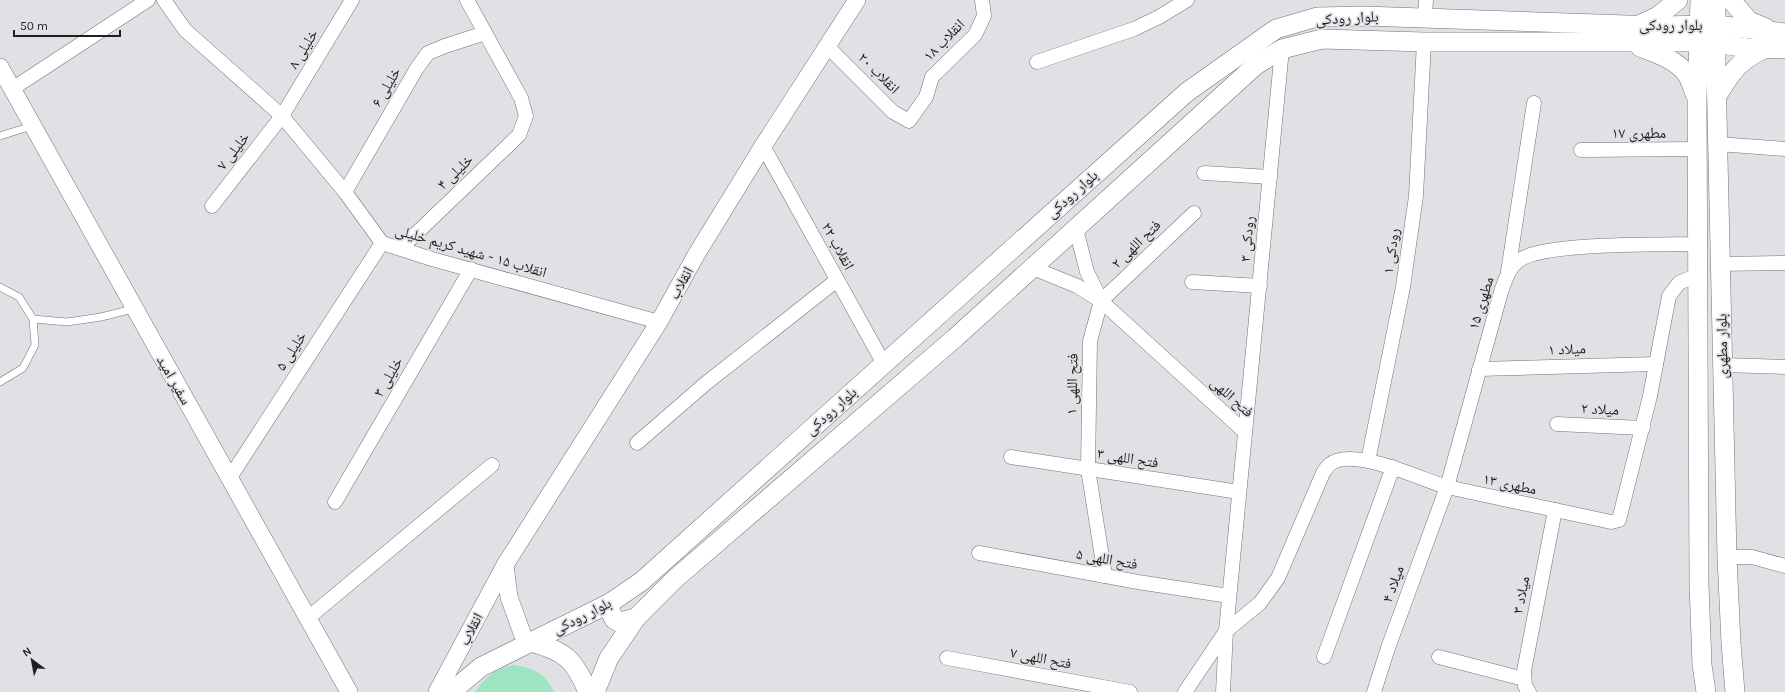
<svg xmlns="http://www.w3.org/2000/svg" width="1785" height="692" viewBox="0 0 1785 692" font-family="Karla,'Noto Naskh Arabic',sans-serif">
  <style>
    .green { fill: #9de4c2 }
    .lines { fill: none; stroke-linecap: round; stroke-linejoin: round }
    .service-casing { stroke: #727376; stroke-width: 8 }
    .minor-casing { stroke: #727376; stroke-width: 15 }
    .tertiary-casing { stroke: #727376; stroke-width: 18 }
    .secondary-casing { stroke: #727376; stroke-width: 20 }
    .service { stroke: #fff; stroke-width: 7 }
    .minor { stroke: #fff; stroke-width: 14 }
    .tertiary { stroke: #fff; stroke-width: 17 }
    .secondary { stroke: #fff; stroke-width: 19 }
    .labels { text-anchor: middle; stroke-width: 3.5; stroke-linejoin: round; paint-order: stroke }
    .street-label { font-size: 15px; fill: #1e1f20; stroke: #dfe1e4 }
  </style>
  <rect width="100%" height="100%" fill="#dfe1e4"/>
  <path class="green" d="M513,665C532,667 546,674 554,692H475C485,677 495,669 513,665Z"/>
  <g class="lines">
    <defs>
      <g id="service">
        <path d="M0,136L32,126"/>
        <path d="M0,287L19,297L33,319L35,345L23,368L0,382"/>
        <path d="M33,319L67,322L101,317L133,309"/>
      </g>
      <g id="minor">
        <path d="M164,0L185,30L282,116L345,192L382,243L432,259L659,322"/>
        <path d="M1425,17L1426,0"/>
        <path d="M827,46L893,112L909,121L926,97L932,77L975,35L984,16L982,0"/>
        <path d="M1037,62L1134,29L1159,17L1187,0"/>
        <path d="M12,89L148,0"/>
        <path d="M1718,144L1785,149"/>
        <path d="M763,146L884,364"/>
        <path d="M1581,150L1697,149"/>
        <path d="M1204,173L1270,177"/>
        <path d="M345,192L417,68L428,53L445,46L485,33"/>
        <path d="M212,206L282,116L352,0"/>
        <path d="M1076,229L1087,272L1101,300"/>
        <path d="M401,248L519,135L526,116L521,98L467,0"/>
        <path d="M1720,264L1785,263"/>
        <path d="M1033,268L1077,286L1101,301L1245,432"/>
        <path d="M1508,272L1534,103"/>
        <path d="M1192,282L1260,286"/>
        <path d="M1101,301L1090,341L1088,469L1105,576"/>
        <path d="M1101,301L1194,213"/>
        <path d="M1723,365L1785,367"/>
        <path d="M1479,369L1656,364"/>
        <path d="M1557,424L1643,428"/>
        <path d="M637,443L705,384L837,280"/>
        <path d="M1011,457L1239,492"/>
        <path d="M1368,461L1403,287L1416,196L1424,42"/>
        <path d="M229,479L382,243"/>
        <path d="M335,502L471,269"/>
        <path d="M979,553L1138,582L1229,596"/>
        <path d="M1727,557H1752L1785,566"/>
        <path d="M308,618L492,465"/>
        <path d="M1324,657L1393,467"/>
        <path d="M1439,657L1524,679"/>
        <path d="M947,658L1130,692"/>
        <path d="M1185,692L1226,631L1260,603L1278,578L1323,473C1325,470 1327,467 1329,465C1351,445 1422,480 1447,487L1611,522L1619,520L1650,396L1669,296L1679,283L1699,274"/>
        <path d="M1223,692L1226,631L1282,49"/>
        <path d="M1374,692L1388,648L1447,487L1501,292C1505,281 1508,269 1518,261C1541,242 1663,245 1698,244"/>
        <path d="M1529,692L1525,686L1524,671L1555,510"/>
      </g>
      <g id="tertiary">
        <path d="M0,67L349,692"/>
        <path d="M505,565L509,597L526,644"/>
        <path d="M437,692L505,565L659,322L696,255L763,146L857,0"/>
      </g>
      <g id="secondary">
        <path d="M1700,0L1697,99L1699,584L1702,665L1706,692"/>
        <path d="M1716,0V69L1727,557L1731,643L1735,692"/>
        <path d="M1731,0L1749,21L1766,28"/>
        <path d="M1641,24L1658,16L1678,0"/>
        <path d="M1640,47C1656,53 1678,60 1688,76C1691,82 1693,89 1695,94"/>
        <path d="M1717,96C1731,73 1738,61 1764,49"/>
        <path d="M610,603L609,608L614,619L619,622L636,618"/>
        <path d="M531,642L610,603L642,581L1187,92L1276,29L1317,17L1364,16L1657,26L1716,25L1785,33"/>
        <path d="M451,692L481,667L531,642C565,651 574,659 588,692"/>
        <path d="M595,692L609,658L636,618L676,578L955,338L1256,65L1282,49L1322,39L1424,42H1698L1716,43L1747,48L1785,49"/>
      </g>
    </defs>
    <use href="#service" class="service-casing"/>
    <use href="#minor" class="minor-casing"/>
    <use href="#tertiary" class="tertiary-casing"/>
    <use href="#secondary" class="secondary-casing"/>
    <use href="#service" class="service"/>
    <use href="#minor" class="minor"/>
    <use href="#tertiary" class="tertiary"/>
    <use href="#secondary" class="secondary"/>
  </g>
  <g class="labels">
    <g class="street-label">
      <text transform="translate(1347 18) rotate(-3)" y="5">بلوار رودکی</text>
      <text x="1671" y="30">بلوار رودکی</text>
      <text transform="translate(944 40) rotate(-46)" y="5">انقلاب ۱۸</text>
      <text transform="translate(303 49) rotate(-59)" y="5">خلیلی ۸</text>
      <text transform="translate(879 73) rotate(45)" y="5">انقلاب ۲۰</text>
      <text transform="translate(386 87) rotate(-60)" y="5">خلیلی ۶</text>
      <text x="1639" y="138">مطهری ۱۷</text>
      <text transform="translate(233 151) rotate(-52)" y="5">خلیلی ۷</text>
      <text transform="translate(455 172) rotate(-44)" y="5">خلیلی ۴</text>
      <text transform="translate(1072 194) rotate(-42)" y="5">بلوار رودکی</text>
      <text transform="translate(1247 239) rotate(-85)" y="5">رودکی ۳</text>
      <text transform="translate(1136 244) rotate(-44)" y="5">فتح اللهی ۲</text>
      <text transform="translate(838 246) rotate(61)" y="5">انقلاب ۲۲</text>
      <text transform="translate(471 251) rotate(16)" y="5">انقلاب ۱۵ - شهید کریم خلیلی</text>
      <text transform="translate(1391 251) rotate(-82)" y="5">رودکی ۱</text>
      <text transform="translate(681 283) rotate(-61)" y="5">انقلاب</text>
      <text transform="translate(1481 303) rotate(-73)" y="5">مطهری ۱۵</text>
      <text transform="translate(1722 346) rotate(-91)" y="5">بلوار مطهری</text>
      <text transform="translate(1567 349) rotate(-2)" y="5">میلاد ۱</text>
      <text transform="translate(291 351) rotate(-57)" y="5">خلیلی ۵</text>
      <text transform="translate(388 377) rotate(-60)" y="5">خلیلی ۳</text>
      <text transform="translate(174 380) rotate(60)" y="5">سفیر امید</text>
      <text transform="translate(1072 384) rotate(-89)" y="5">فتح اللهی ۱</text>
      <text transform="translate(1232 397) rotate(42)" y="5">فتح اللهی</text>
      <text transform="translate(1600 409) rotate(2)" y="5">میلاد ۲</text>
      <text transform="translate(831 411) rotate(-42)" y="5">بلوار رودکی</text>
      <text transform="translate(1128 458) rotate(9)" y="5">فتح اللهی ۳</text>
      <text transform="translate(1510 484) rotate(12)" y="5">مطهری ۱۳</text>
      <text transform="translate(1107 559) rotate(10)" y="5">فتح اللهی ۵</text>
      <text transform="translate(1393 584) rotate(-70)" y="5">میلاد ۴</text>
      <text transform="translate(1521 595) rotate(-79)" y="5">میلاد ۳</text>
      <text transform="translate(582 616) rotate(-27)" y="5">بلوار رودکی</text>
      <text transform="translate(471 629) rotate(-62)" y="5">انقلاب</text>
      <text transform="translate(1041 658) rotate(11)" y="5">فتح اللهی ۷</text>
    </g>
  </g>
  <g transform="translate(32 660) rotate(328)" stroke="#dfe1e4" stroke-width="3" paint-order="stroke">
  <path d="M0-3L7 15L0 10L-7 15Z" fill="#1e1f20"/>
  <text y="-6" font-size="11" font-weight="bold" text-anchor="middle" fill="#1e1f20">N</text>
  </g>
  <path d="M14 30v6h106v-6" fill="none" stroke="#1e1f20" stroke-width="2"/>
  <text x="20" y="30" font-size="12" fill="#1e1f20" stroke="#dfe1e4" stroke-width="3" paint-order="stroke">50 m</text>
</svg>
